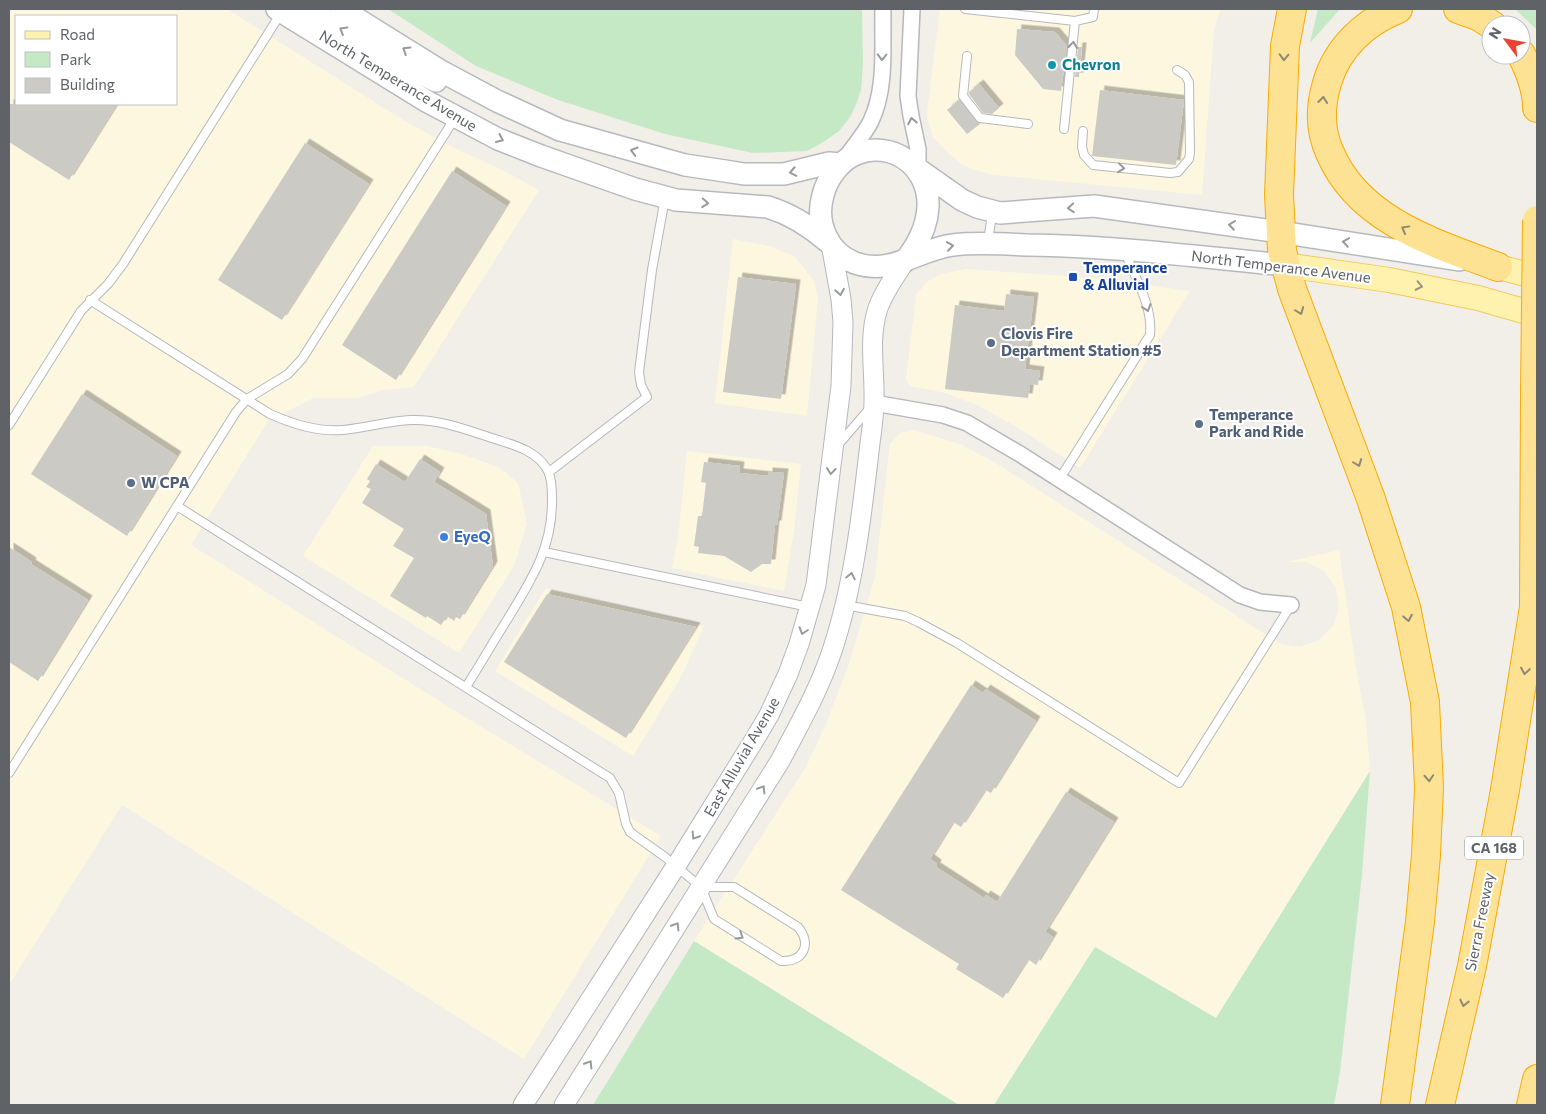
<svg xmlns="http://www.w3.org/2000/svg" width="1546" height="1114" viewBox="0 0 1546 1114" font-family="Commissioner,sans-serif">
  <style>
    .commercial { fill: #fef7e0; fill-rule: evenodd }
    .green { fill: #c5e8c5 }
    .building { fill: #cccac5; filter: url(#shadow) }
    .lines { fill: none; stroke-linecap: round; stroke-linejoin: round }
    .service-casing { stroke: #b5b8bc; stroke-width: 10 }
    .minor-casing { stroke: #b5b8bc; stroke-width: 18 }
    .tertiary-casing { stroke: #b5b8bc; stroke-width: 21 }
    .secondary-casing { stroke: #b6babf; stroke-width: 24 }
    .primary-casing { stroke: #f2c960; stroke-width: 26 }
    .motorway-casing { stroke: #f9ab00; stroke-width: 30 }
    .service { stroke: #fff; stroke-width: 8 }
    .minor { stroke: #fff; stroke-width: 15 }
    .tertiary { stroke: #fff; stroke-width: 19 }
    .secondary { stroke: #fff; stroke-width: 21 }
    .primary { stroke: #fff2af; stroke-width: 24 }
    .motorway { stroke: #fde293; stroke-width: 28 }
    .motorway-bridge-casing { stroke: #f9ab00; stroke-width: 30; stroke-linecap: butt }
    .motorway-bridge { stroke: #fde293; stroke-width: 28 }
    .oneway { stroke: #979a9d }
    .oneway2 { stroke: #8e8975 }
    .oneway3 { stroke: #979581 }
    .culture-dot { fill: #0f9aa8; stroke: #fff; stroke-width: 2 }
    .transit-dot { fill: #1a4fb4; stroke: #fff; stroke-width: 2 }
    .service-dot { fill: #5c6f8a; stroke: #fff; stroke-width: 2 }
    .shop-dot { fill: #3f7fe0; stroke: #fff; stroke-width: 2 }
    .labels { text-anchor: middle; stroke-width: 4; stroke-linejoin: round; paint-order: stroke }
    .shield { fill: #fff; stroke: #8f9295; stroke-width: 1 }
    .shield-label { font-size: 14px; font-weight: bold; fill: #5f6368 }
    .culture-label { font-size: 15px; font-weight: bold; fill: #0d838f; stroke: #fff; text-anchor: start }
    .street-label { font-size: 15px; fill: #5f6368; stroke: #fff }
    .transit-label { font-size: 15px; font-weight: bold; fill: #164399; stroke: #fff; text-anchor: start }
    .service-label { font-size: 15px; font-weight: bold; fill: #4e5e75; stroke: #fff; text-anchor: start }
    .shop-label { font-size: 15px; font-weight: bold; fill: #366cbe; stroke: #fff; text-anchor: start }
  </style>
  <defs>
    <filter id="shadow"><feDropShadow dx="4.5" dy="-4.5" stdDeviation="0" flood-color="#0004"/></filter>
  </defs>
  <rect width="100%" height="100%" fill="#f1efe8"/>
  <g class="commercial">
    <path d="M13,9H227L395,115L444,143L504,171L539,190L414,387L384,390L356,398H313L268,421L191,545L444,704L661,836L524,1059L122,805L9,985V15ZM16,16H176V104H16Z"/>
    <path d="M940,9H1221L1214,30L1202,195L994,175L975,170L961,164L946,151L933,137L928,122L927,112Z"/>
    <path d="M733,239L769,246L795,257L814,281L818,298L807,416L715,403Z"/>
    <path d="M966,269L1094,278L1190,291L1080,468L1017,427L977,405L946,393L910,386L906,379L916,295L927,282L941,274Z"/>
    <path d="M914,430L962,445L994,462L1281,644L1300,647L1319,640L1333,626L1339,607L1336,588L1324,571L1306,562H1287L1339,550L1355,662L1366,722L1370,771L1216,1018L1095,947L994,1105H959L694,941L806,767L826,724L848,667L875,577L890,444L900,433Z"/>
    <path d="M373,446H427L462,454L500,468L518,483L527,524L514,566L459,653L303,556Z"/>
    <path d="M687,451L801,464L794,531L784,591L672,568L678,538Z"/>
    <path d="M546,588L704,626L680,679L633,756L495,671Z"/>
  </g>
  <g class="green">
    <path d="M388,9H862L863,64L861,90L855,107L850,117L839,131L825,141L807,151L753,153L665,134L558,100L476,66Z"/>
    <path d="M1318,9H1340L1310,43Z"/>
    <path d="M1515,9H1537V30Z"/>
    <path d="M1370,771L1362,874L1340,1072L1334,1105H994L1095,947L1216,1018Z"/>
    <path d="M694,941L959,1105H593Z"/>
  </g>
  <g class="building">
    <path d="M1017,29L1055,32L1067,46L1061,91L1043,89L1015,55Z"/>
    <path d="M1078,47H1082L1079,77H1075Z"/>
    <path d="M979,84L999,108L992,114L983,113L969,94V92Z"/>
    <path d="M1100,90L1184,100L1176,165L1092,156Z"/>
    <path d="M959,100L976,121L980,124L967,134L947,110Z"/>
    <path d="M9,104H117L69,180L9,142Z"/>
    <path d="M305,143L369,184L282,320L218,280Z"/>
    <path d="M452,171L506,206L396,380L342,345Z"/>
    <path d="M738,277L796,284L781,399L723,392Z"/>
    <path d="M1006,294L1034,297L1025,369L1040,371L1038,385L1030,384L1028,398L945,389L955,305L1004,311Z"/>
    <path d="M82,394L177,456L127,536L31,474Z"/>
    <path d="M420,459L440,472L434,482L486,514L493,566L460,619L456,617L454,621L447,616L441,625L427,616L426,618L390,596L414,558L393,546L404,529L362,503L371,489L366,487L370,481L367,479L376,464L405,482Z"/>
    <path d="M704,462L740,466L739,473L768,476V472L784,473L777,525H775L771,564H762L751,572L724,556L698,553L699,547L694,546L698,516H702L706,483L701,482Z"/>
    <path d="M9,547L32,562L31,564L88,600L38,681L9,662Z"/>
    <path d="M547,594L696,627L626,738L504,662Z"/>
    <path d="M971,685L983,693L986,689L1036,721L991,793L985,790L961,827L953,822L930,859L937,864L936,867L984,898L986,895L997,902L1066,792L1114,822L1045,932L1053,937L1036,965L1028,959L1003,998L956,969L959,964L841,890Z"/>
  </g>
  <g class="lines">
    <defs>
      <g id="service">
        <path d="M965,9L1075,21L1093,17L1094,9"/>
        <path d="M967,56L963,96L980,118L1028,124"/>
        <path d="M1064,129L1075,21"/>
        <path d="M1083,131L1082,147L1084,155L1093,165L1170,173L1178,172L1189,159L1190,153L1189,82L1185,75L1177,70"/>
        <path d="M988,242L992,214"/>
        <path d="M90,300L270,414C293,424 317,432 343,430C366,428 388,421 411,420C440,419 467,430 495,439C514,445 538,451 548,471C552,479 552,489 552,498C553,547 532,579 507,620C493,642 480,665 466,687"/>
        <path d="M9,425L81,311L108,284L123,264L281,13"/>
        <path d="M838,445L870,408"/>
        <path d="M549,472L647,397L641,385L639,372L652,270L665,198"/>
        <path d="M1059,480L1150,335C1153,306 1135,278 1125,252"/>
        <path d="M177,506L610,778L619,793L626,824L630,832L665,857L701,887L714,919L781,961C804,962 812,944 798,927L734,887H703"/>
        <path d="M544,552L809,607"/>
        <path d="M845,605L905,616L918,622L957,643L1179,783L1291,605"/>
        <path d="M9,773L236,412L247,399L288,374L302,359L455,118"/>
      </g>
      <g id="minor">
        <path d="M912,9L908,96L911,116L918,149V169"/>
        <path d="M844,160C853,147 864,135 871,121C887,87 882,45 883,9"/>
        <path d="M874,403L943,415L967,423L1020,454L1240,595L1260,602L1291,605"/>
      </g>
      <g id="tertiary">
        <path d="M523,1105L676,866L753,742L769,715L788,674L799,644L816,585L841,386L843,322L841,299L831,244"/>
        <path d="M564,1105L780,761C799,725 819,690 832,651C854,585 862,513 870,443C872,429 874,415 874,402C875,370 868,338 878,308C884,291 895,277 904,262"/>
      </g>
      <g id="secondary">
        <path d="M277,9L428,102L498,139L541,156L635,189L676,200L768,207C790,214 811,227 828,242"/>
        <path d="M304,9L314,13L402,65L436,81"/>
        <path d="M341,9L439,70L497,101L560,130L685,165L725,171L744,174H784L829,163L841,164"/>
        <path d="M918,169L962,200L977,207L1000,213L1094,206L1280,232L1459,260"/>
        <path d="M904,262C917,246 927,228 928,207C930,167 892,138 854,155C839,162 827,179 823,195C815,223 828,253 855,263C891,276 919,249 953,245C978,242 1004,244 1029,245C1114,246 1200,257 1285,265"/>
      </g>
      <g id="primary">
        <path d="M1285,265L1389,280L1478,298L1537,315"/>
        <path d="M1498,267L1537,277"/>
      </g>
      <g id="motorway">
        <path d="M1292,9L1285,46L1279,195L1282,251L1292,289L1371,499L1406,607L1425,702L1429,788L1426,855L1420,922L1395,1105"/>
        <path d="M1398,9C1365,22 1337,48 1327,83C1320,106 1320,131 1330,153C1359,221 1435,243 1498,267"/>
        <path d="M1458,9L1478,16L1492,25"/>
        <path d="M1521,54C1530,71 1537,89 1537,108"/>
        <path d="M1534,607L1535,394"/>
        <path d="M1440,1105L1472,966L1505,790L1537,588"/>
        <path d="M1531,1105L1537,1079"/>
      </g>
    </defs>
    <use href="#service" class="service-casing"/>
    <use href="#minor" class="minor-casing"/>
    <use href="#tertiary" class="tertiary-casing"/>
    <use href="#secondary" class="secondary-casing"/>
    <use href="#primary" class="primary-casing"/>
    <use href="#motorway" class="motorway-casing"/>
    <use href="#service" class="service"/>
    <use href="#minor" class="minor"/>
    <use href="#tertiary" class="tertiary"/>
    <use href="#secondary" class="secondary"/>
    <use href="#primary" class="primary"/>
    <use href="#motorway" class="motorway"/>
    <defs>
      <path id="motorway-bridge" d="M1535,394L1537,220"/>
    </defs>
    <use href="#motorway-bridge" class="motorway-bridge-casing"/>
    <use href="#motorway-bridge" class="motorway-bridge"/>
  </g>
  <defs><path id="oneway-chevron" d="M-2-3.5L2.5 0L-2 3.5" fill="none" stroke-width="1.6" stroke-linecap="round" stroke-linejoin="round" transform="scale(1.25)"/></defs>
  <g class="oneway">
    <use href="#oneway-chevron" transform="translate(343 30) rotate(-149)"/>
    <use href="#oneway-chevron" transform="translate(1073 45) rotate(-84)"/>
    <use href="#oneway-chevron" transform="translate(406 50) rotate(-148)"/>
    <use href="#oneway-chevron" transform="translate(882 57) rotate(91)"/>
    <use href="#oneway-chevron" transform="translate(912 121) rotate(-101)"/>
    <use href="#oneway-chevron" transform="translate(500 139) rotate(24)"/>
    <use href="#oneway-chevron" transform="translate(634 151) rotate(-164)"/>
    <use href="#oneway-chevron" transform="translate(1121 168) rotate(6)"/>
    <use href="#oneway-chevron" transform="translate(793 172) rotate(169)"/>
    <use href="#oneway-chevron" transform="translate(705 203) rotate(4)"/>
    <use href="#oneway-chevron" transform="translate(1071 208) rotate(176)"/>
    <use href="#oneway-chevron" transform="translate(1232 225) rotate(-172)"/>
    <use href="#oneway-chevron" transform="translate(1346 242) rotate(-171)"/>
    <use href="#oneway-chevron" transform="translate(950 246) rotate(-8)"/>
    <use href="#oneway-chevron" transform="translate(840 292) rotate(80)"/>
    <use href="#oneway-chevron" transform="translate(1147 308) rotate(71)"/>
    <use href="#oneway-chevron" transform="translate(831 471) rotate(97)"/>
    <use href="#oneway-chevron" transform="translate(851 576) rotate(-78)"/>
    <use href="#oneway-chevron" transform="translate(803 631) rotate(108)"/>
    <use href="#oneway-chevron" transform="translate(762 789) rotate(-58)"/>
    <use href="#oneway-chevron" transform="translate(695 836) rotate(122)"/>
    <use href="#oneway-chevron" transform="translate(676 926) rotate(-58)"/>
    <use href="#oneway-chevron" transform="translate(740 936) rotate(32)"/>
    <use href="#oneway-chevron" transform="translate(589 1064) rotate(-58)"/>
  </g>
  <g class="oneway2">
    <use href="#oneway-chevron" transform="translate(1284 57) rotate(92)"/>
    <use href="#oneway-chevron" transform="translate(1323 100) rotate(-84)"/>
    <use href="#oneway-chevron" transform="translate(1405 229) rotate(-151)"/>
    <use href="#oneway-chevron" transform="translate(1300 311) rotate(69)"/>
    <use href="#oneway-chevron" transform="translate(1358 463) rotate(69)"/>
    <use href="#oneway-chevron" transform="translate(1408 618) rotate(79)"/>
    <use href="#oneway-chevron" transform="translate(1525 671) rotate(99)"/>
    <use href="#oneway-chevron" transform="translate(1429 778) rotate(87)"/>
    <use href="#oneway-chevron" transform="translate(1464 1003) rotate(103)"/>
  </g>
  <use class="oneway3" href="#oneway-chevron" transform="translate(1419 286) rotate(12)"/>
  <circle class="culture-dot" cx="1052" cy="65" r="5"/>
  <rect class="transit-dot" x="1068" y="272" width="10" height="10" rx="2.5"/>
  <g class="service-dot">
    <circle cx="991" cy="343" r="5"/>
    <circle cx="1199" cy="424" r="5"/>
    <circle cx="131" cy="483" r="5"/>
  </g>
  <circle class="shop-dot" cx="444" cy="537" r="5"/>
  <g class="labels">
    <rect class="shield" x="1465" y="836.5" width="58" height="23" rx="4"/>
    <g class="shield-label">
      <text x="1494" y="853">CA 168</text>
    </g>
    <g class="culture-label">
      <text x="1062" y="70">Chevron</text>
    </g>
    <g class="street-label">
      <text transform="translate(398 81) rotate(31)" y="5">North Temperance Avenue</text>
      <text transform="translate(1281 267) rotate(7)" y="5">North Temperance Avenue</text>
      <text transform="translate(742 757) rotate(-60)" y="5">East Alluvial Avenue</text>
      <text transform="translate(1480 922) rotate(-79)" y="5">Sierra Freeway</text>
    </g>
    <g class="transit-label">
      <text x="1083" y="273">Temperance<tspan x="1083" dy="17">&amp; Alluvial</tspan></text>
    </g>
    <g class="service-label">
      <text x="1001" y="339">Clovis Fire<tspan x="1001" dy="17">Department Station #5</tspan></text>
      <text x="1209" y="420">Temperance<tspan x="1209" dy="17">Park and Ride</tspan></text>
      <text x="141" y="488">W CPA</text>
    </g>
    <g class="shop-label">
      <text x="454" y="542">EyeQ</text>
    </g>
  </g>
  <rect width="1546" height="1114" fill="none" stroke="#5f6368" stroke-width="20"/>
  <rect x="15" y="15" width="162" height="90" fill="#ffffff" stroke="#bfc1c3"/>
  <rect x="25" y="31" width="25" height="8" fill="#fff2af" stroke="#bfc1c3"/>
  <text x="60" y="40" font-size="15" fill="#5f6368">Road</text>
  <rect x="25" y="52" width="25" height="15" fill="#c5e8c5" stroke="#bfc1c3"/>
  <text x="60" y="65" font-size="15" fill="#5f6368">Park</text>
  <rect x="25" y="78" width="25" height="15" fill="#cccac5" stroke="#bfc1c3"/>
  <text x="60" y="90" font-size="15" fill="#5f6368">Building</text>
  <g transform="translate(1506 40) rotate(302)"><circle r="24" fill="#ffffff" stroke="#bfc1c3"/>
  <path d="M0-4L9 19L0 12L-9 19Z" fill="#ea4335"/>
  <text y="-8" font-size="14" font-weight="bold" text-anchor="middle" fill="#5f6368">N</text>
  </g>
</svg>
